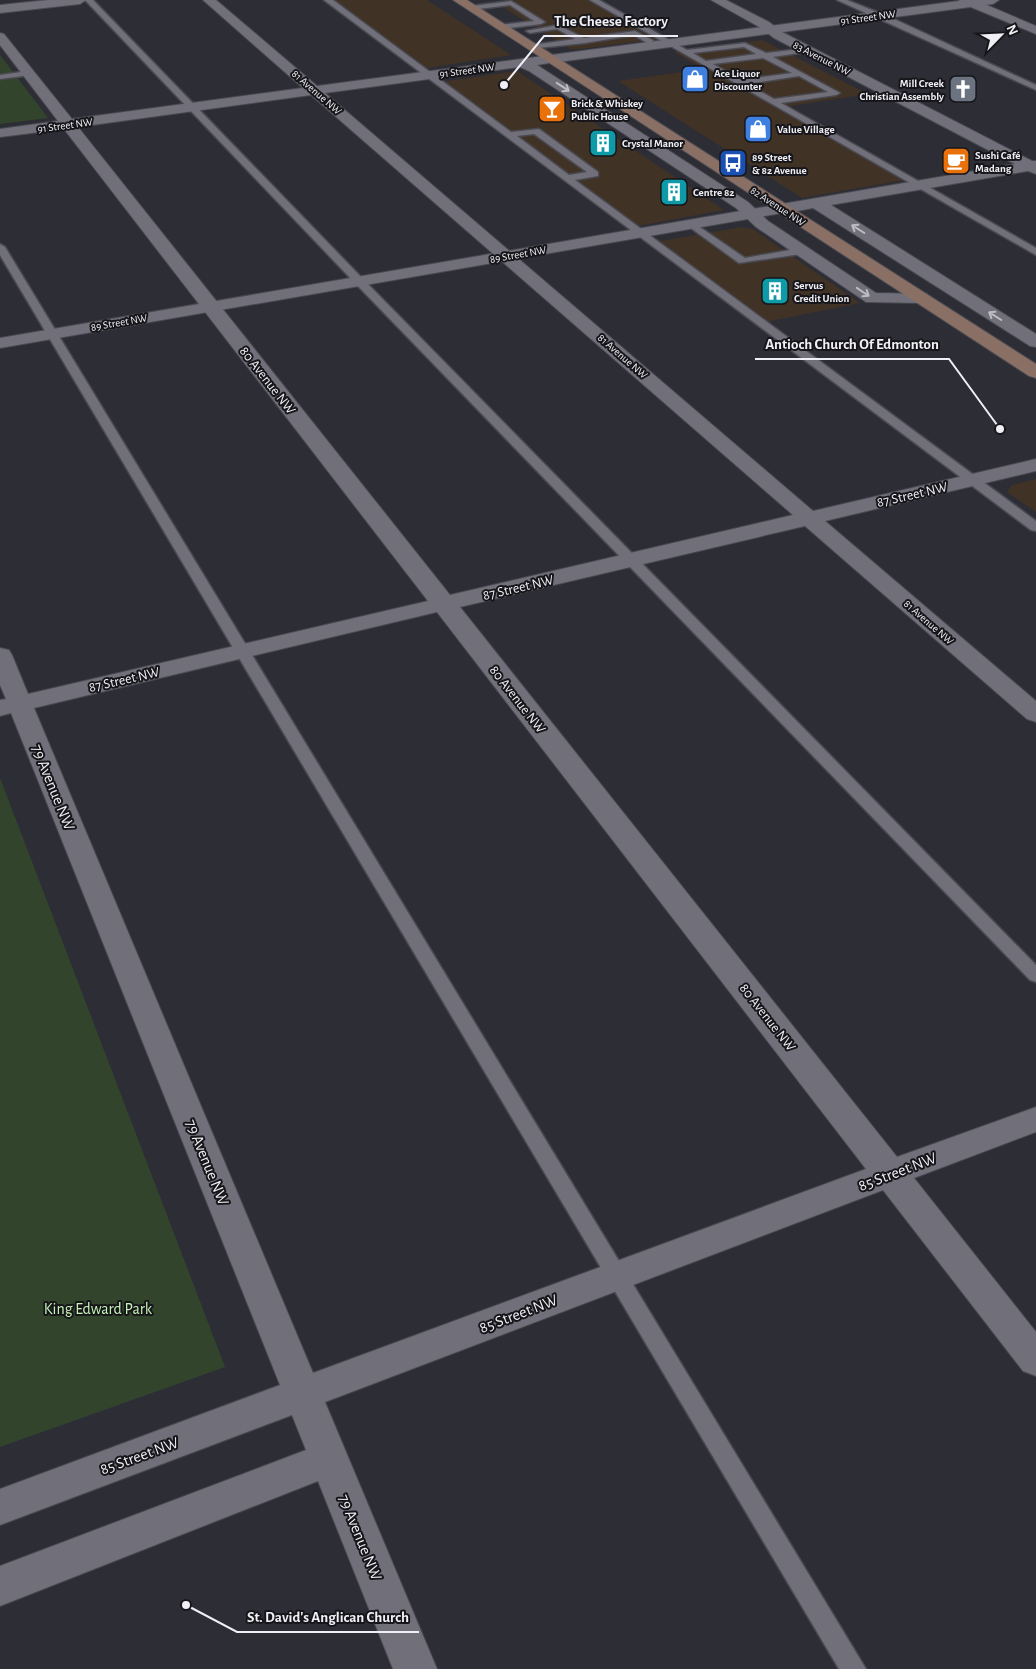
<svg xmlns="http://www.w3.org/2000/svg" width="1036" height="1669" viewBox="0 0 1036 1669" font-family="'Alegreya Sans',sans-serif">
  <style>
    .commercial { fill: #413226 }
    .green { fill: #32452c }
    .lines { fill: none; stroke-linecap: round; stroke-linejoin: round }
    .service-casing { stroke: #494951; stroke-width: 3 }
    .minor-casing { stroke: #494951; stroke-width: 2 }
    .tertiary-casing { stroke: #494951; stroke-width: 2 }
    .secondary-casing { stroke: #494951; stroke-width: 2 }
    .service { fill: #706f7a; fill-rule: evenodd }
    .minor { fill: #706f7a; fill-rule: evenodd }
    .tertiary { fill: #706f7a; fill-rule: evenodd }
    .secondary { fill: #8a6f64; fill-rule: evenodd }
    .oneway { stroke: #bcbcc4 }
    .labels { text-anchor: middle; stroke-width: 4; stroke-linejoin: round; paint-order: stroke }
    .far-street-label { font-size: 11px; fill: #efeff5; stroke: #16161a }
    .far-poi-label { font-size: 11px; font-weight: bold; fill: #efeff5; stroke: #16161a; text-anchor: start }
    .street-label { font-size: 14px; fill: #efeff5; stroke: #16161a }
    .near-street-label { font-size: 16px; fill: #efeff5; stroke: #16161a }
    .near-park-label { font-size: 16px; fill: #c4f5b4; stroke: #16161a }
    .leader { fill: none; stroke: #efeff5; stroke-width: 2 }
    .callout-dot { fill: #efeff5; stroke: #16161a; stroke-width: 2 }
    .callout-label { font-size: 15px; text-anchor: middle; font-weight: bold; fill: #efeff5; stroke: #16161a; stroke-width: 4; stroke-linejoin: round; paint-order: stroke }
  </style>
  <rect width="100%" height="100%" fill="#2d2d36"/>
  <g class="commercial">
    <path d="M334,0H427L511,55L427,68Z"/>
    <path d="M517,0H590L658,39L580,49H570L496,3Z"/>
    <path d="M762,40L868,94L778,108L904,180L802,198L618,81L703,69L674,52Z"/>
    <path d="M517,71L724,210L638,226L440,82Z"/>
    <path d="M742,227L753,229L860,303L766,322L660,241Z"/>
    <path d="M1036,479V512L1007,492L1012,485Z"/>
  </g>
  <g class="green">
    <path d="M0,55L48,118L0,124Z"/>
    <path d="M0,778L225,1367L0,1447Z"/>
  </g>
  <g class="lines">
    <defs>
      <g id="service">
        <path d="M85,0H93L363,279L1036,965V982L1030,980L355,283Z"/>
        <path d="M324,0H333L511,132L539,129L598,172V176L575,180L1036,521V531L1031,530ZM534,134L587,172L569,175L517,136Z"/>
        <path d="M590,0H599L687,50L745,43L766,53L809,48V52H806L773,57L840,93L836,95L781,103L1036,248V255ZM744,47L756,54L706,61L693,53ZM763,58L792,73L741,80L713,64ZM799,76L828,92L774,99L747,84Z"/>
        <path d="M837,0H847L892,18L1036,85V90Z"/>
        <path d="M511,1L545,22L541,24L501,29L497,27L498,25L534,21L510,5L471,10L467,8L471,6Z"/>
        <path d="M558,25L584,38L635,31L654,41L647,43L634,35L585,43L529,49L528,47L532,45L575,39L557,29L530,33L526,31Z"/>
        <path d="M28,71L32,73L31,75L0,79V75Z"/>
        <path d="M691,221L745,258L801,248L806,251L801,254L739,263L688,226L686,224Z"/>
        <path d="M0,244L5,247L866,1669H839L0,255Z"/>
      </g>
      <g id="minor">
        <path d="M48,0H86L80,4L0,13V5Z"/>
        <path d="M203,0H216L317,86L551,55L556,56L558,59L556,62L537,65L748,202L768,221L876,293L927,294L930,298L927,302L921,303L866,302L756,227L736,208L529,71L520,67L325,93L813,511L1036,459V471L825,521L1036,701V722L1027,719L805,526L460,607L897,1157L1036,1107V1132L914,1178L1036,1332V1376L1023,1371L883,1190L325,1402L437,1669H393L318,1481L0,1606V1566L306,1450L292,1415L0,1525V1489L280,1385L11,713L0,716V700L6,699L0,685V648L9,650L12,655L28,694L428,601L64,129L0,137V129L58,121L0,45V33L4,34L72,119L303,88ZM311,95L793,515L450,595L78,127ZM437,612L866,1169L313,1373L34,708Z"/>
        <path d="M711,0H726L769,22L782,32L1032,161H1036V174L1028,171L831,205L1036,334V347L1030,346L813,208L782,214L776,212L774,209L776,206L782,204L1015,164L774,38L761,28Z"/>
        <path d="M959,0H975L1036,26V34L961,3Z"/>
      </g>
      <g id="tertiary">
        <path d="M966,0H999L993,4L551,63L544,59L551,55Z"/>
        <path d="M782,204L788,206L790,209L788,212L0,348V338Z"/>
      </g>
      <path id="secondary" d="M453,0H467L1036,364V378L1029,376Z"/>
    </defs>
    <use href="#service" class="service-casing"/>
    <use href="#minor" class="minor-casing"/>
    <use href="#tertiary" class="tertiary-casing"/>
    <use href="#secondary" class="secondary-casing"/>
    <use href="#service" class="service"/>
    <use href="#minor" class="minor"/>
    <use href="#tertiary" class="tertiary"/>
    <use href="#secondary" class="secondary"/>
  </g>
  <defs><path id="oneway-shaft" d="M-6 0H5M1.5-3L5.5 0L1.5 3" fill="none" stroke-width="1.6" stroke-linecap="round" stroke-linejoin="round" transform="scale(1.25)"/></defs>
  <g class="oneway">
    <use href="#oneway-shaft" transform="translate(563 87) rotate(33)"/>
    <use href="#oneway-shaft" transform="translate(858 229) rotate(-148)"/>
    <use href="#oneway-shaft" transform="translate(863 292) rotate(34)"/>
    <use href="#oneway-shaft" transform="translate(995 316) rotate(-148)"/>
  </g>
  <defs>
    <symbol id="shop-square" viewBox="-11 -11 22 22"><rect x="-9" y="-9" width="18" height="18" rx="4" fill="#3f7fe0" stroke="#16161a"/><path d="M-5-2.5h2.3a2.7 3.5 0 0 1 5.4 0H5L5.5 6h-11ZM-1.5-2.5h3a1.5 2.3 0 0 0-3 0Z" fill="#fff"/></symbol>
    <symbol id="church-square" viewBox="-11 -11 22 22"><rect x="-9" y="-9" width="18" height="18" rx="4" fill="#6b7280" stroke="#16161a"/><path d="M-1.2-6h2.4v3.5h3.3v2.4h-3.3V6h-2.4V-.1h-3.3v-2.4h3.3Z" fill="#fff"/></symbol>
    <symbol id="bar-square" viewBox="-11 -11 22 22"><rect x="-9" y="-9" width="18" height="18" rx="4" fill="#e8710a" stroke="#16161a"/><path d="M-6-5H6L.8 .8V4.5H3.5V6h-7V4.5H-.8V.8Z" fill="#fff"/></symbol>
    <symbol id="building-square" viewBox="-11 -11 22 22"><rect x="-9" y="-9" width="18" height="18" rx="4" fill="#0f9aa8" stroke="#16161a"/><path d="M-4-6H4V6H1V3H-1V6H-4ZM-2.5-4.3h1.7v1.8h-1.7ZM.8-4.3h1.7v1.8H.8ZM-2.5-1h1.7V.8h-1.7ZM.8-1h1.7V.8H.8Z" fill="#fff"/></symbol>
    <symbol id="cafe-square" viewBox="-11 -11 22 22"><rect x="-9" y="-9" width="18" height="18" rx="4" fill="#e8710a" stroke="#16161a"/><path d="M-5.5-4.5H6V0H3Q3 3.5 0 3.5H-2.5Q-5.5 3.5-5.5 0ZM3-3.2v2h1.7v-2ZM-6 4.5H4V6H-6Z" fill="#fff"/></symbol>
    <symbol id="bus-square" viewBox="-11 -11 22 22"><rect x="-9" y="-9" width="18" height="18" rx="4" fill="#1a4fb4" stroke="#16161a"/><path d="M-5-6H5V4H4V6H2V4H-2V6H-4V4H-5ZM-3.5-4V0h7V-4ZM-3.5 1.2v1.5H-2V1.2ZM2 1.2v1.5H3.5V1.2Z" fill="#fff"/></symbol>
  </defs>
  <g fill-rule="evenodd">
    <use href="#shop-square" x="679" y="63" width="32" height="32"/>
    <use href="#church-square" x="947" y="73" width="32" height="32"/>
    <use href="#bar-square" x="536" y="93" width="32" height="32"/>
    <use href="#shop-square" x="742" y="113" width="32" height="32"/>
    <use href="#building-square" x="587" y="127" width="32" height="32"/>
    <use href="#cafe-square" x="940" y="145" width="32" height="32"/>
    <use href="#bus-square" x="717" y="147" width="32" height="32"/>
    <use href="#building-square" x="658" y="176" width="32" height="32"/>
    <use href="#building-square" x="759" y="275" width="32" height="32"/>
  </g>
  <g class="labels">
    <g class="far-street-label">
      <text transform="translate(868 17) rotate(-8)" y="4">91 Street NW</text>
      <text transform="translate(822 58) rotate(27)" y="4">83 Avenue NW</text>
      <text transform="translate(467 70) rotate(-8)" y="4">91 Street NW</text>
      <text transform="translate(317 92) rotate(41)" y="4">81 Avenue NW</text>
      <text transform="translate(65 125) rotate(-8)" y="4">91 Street NW</text>
      <text transform="translate(778 206) rotate(33)" y="4">82 Avenue NW</text>
      <text transform="translate(518 254) rotate(-10)" y="4">89 Street NW</text>
      <text transform="translate(119 322) rotate(-10)" y="4">89 Street NW</text>
      <text transform="translate(623 356) rotate(41)" y="4">81 Avenue NW</text>
      <text transform="translate(929 622) rotate(41)" y="4">81 Avenue NW</text>
    </g>
    <g class="far-poi-label">
      <text x="714" y="77">Ace Liquor<tspan x="714" dy="13">Discounter</tspan></text>
      <text x="944" y="87" text-anchor="end">Mill Creek<tspan x="944" dy="13">Christian Assembly</tspan></text>
      <text x="571" y="107">Brick &amp; Whiskey<tspan x="571" dy="13">Public House</tspan></text>
      <text x="777" y="133">Value Village</text>
      <text x="622" y="147">Crystal Manor</text>
      <text x="975" y="159">Sushi Café<tspan x="975" dy="13">Madang</tspan></text>
      <text x="752" y="161">89 Street<tspan x="752" dy="13">&amp; 82 Avenue</tspan></text>
      <text x="693" y="196">Centre 82</text>
      <text x="794" y="289">Servus<tspan x="794" dy="13">Credit Union</tspan></text>
    </g>
    <g class="street-label">
      <text transform="translate(268 380) rotate(52)" y="5">80 Avenue NW</text>
      <text transform="translate(912 494) rotate(-13)" y="5">87 Street NW</text>
      <text transform="translate(518 587) rotate(-13)" y="5">87 Street NW</text>
      <text transform="translate(124 679) rotate(-13)" y="5">87 Street NW</text>
      <text transform="translate(518 699) rotate(52)" y="5">80 Avenue NW</text>
      <text transform="translate(768 1017) rotate(52)" y="5">80 Avenue NW</text>
    </g>
    <g class="near-street-label">
      <text transform="translate(54 787) rotate(68)" y="6">79 Avenue NW</text>
      <text transform="translate(208 1162) rotate(68)" y="6">79 Avenue NW</text>
      <text transform="translate(897 1171) rotate(-21)" y="6">85 Street NW</text>
      <text transform="translate(518 1313) rotate(-21)" y="6">85 Street NW</text>
      <text transform="translate(139 1455) rotate(-20)" y="6">85 Street NW</text>
      <text transform="translate(361 1537) rotate(68)" y="6">79 Avenue NW</text>
    </g>
    <g class="near-park-label">
      <text x="98" y="1314">King Edward Park</text>
    </g>
  </g>
  <path class="leader" d="M504 85L544 36H678M1000 429L949 359H755M186 1605L237 1632H419"/>
  <g class="callout-dot">
    <circle cx="504" cy="85" r="5"/>
    <circle cx="1000" cy="429" r="5"/>
    <circle cx="186" cy="1605" r="5"/>
  </g>
  <g class="callout-label">
    <text x="611" y="26">The Cheese Factory</text>
    <text x="852" y="349">Antioch Church Of Edmonton</text>
    <text x="328" y="1622">St. David's Anglican Church</text>
  </g>
  <g transform="translate(1001 35) rotate(66)" stroke="#16161a" stroke-width="4" paint-order="stroke">
  <path d="M0-4L9 19L0 12L-9 19Z" fill="#efeff5"/>
  <text y="-8" font-size="14" font-weight="bold" text-anchor="middle" fill="#efeff5">N</text>
  </g>
</svg>
